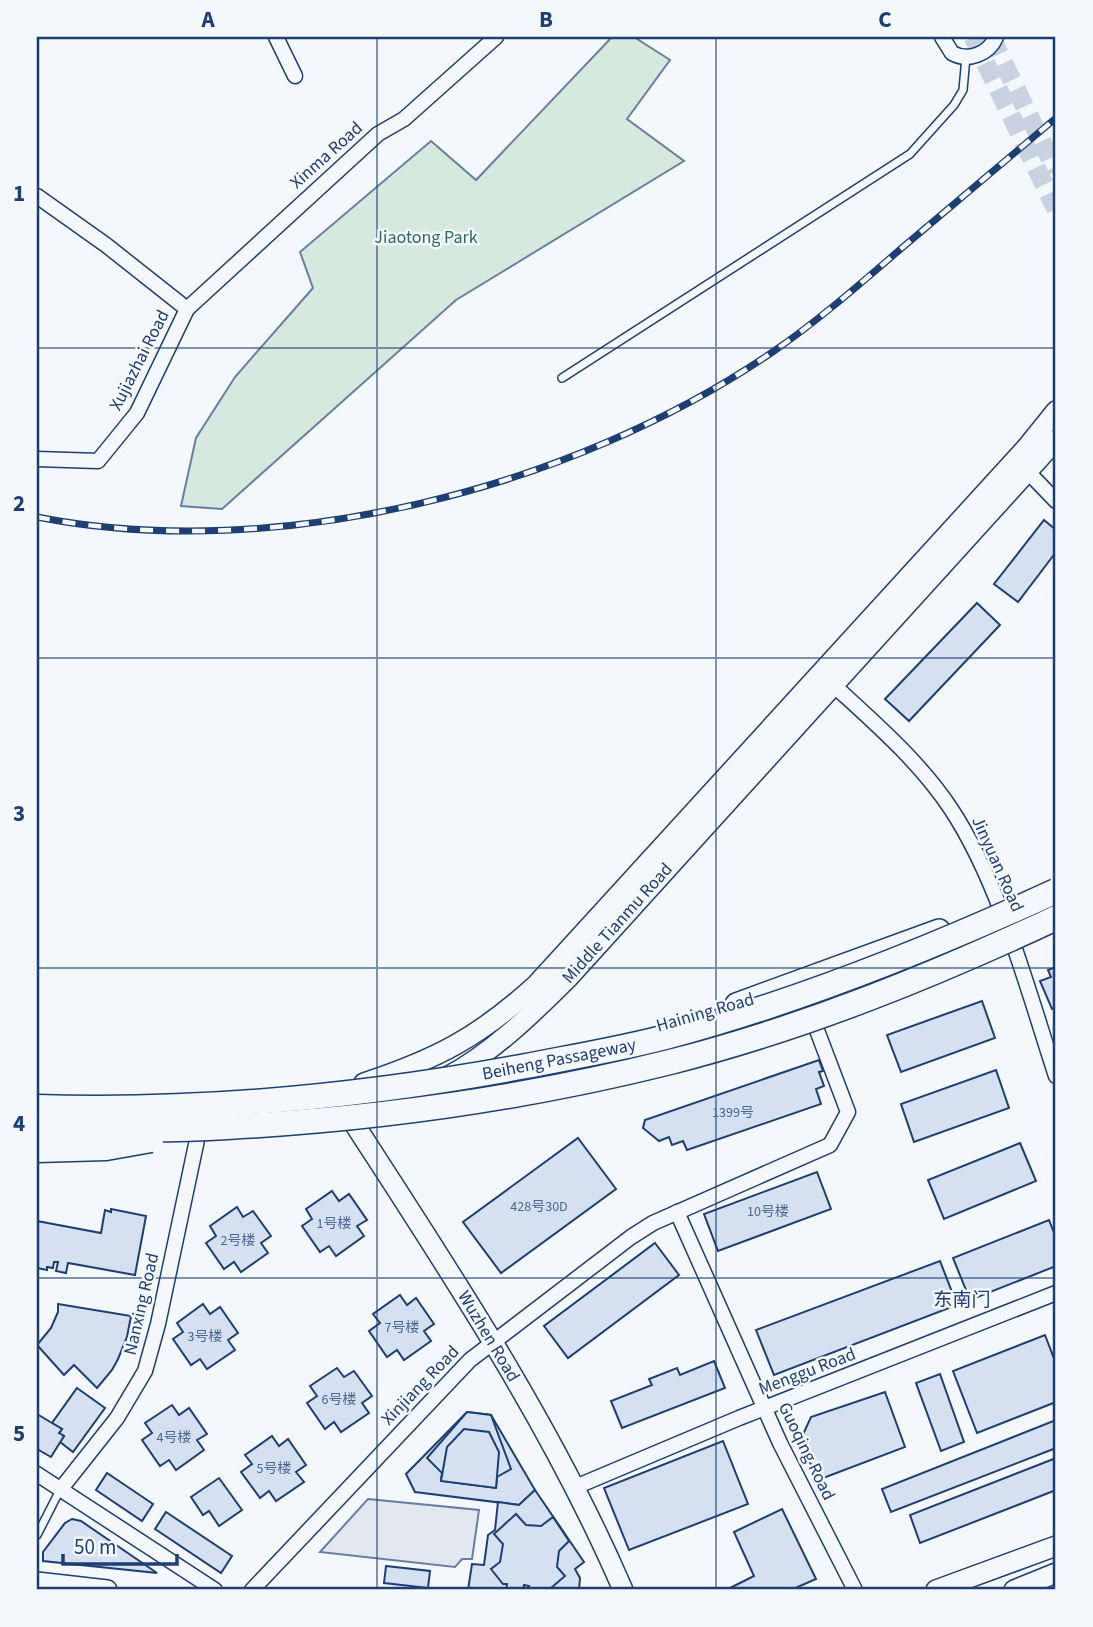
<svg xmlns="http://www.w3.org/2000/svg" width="1093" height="1627" viewBox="0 0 1093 1627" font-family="'Source Sans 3','Noto Sans SC',sans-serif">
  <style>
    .green { fill: #d7e8df; stroke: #687fa3; stroke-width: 2 }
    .parking { fill: #e3e8f0; stroke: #687fa3; stroke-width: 2 }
    .building { fill: #d5e0f0; stroke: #1d3f73; stroke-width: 2 }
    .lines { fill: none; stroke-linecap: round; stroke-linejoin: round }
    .secondary-tunnel { stroke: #c9d2e0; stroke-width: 19; stroke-dasharray: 19 10; stroke-linecap: butt }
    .lane-casing { stroke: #1d3f73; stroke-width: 10 }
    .street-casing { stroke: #1d3f73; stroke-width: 17 }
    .secondary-casing { stroke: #1d3f73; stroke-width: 22 }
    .primary-casing { stroke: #1d3f73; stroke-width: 24 }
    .lane { stroke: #f4f7fb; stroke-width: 7 }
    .street { stroke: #f4f7fb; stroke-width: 14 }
    .secondary { stroke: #f4f7fb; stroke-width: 19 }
    .primary { stroke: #f4f7fb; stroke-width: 21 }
    .rail-casing { stroke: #1d3f73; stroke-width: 7 }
    .rail { stroke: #f4f7fb; stroke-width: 4.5; stroke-dasharray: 13; stroke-linecap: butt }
    .highway-bridge-casing { stroke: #1d3f73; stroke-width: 27; stroke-linecap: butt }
    .highway-bridge { stroke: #f4f7fb; stroke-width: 24 }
    .grid { fill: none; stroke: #1d3f73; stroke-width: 2; stroke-opacity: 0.55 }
    .labels { text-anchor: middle; stroke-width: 5; stroke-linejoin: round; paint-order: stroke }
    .number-label { font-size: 14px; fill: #4b6792 }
    .street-label { font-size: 18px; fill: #1d3f73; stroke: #f4f7fb }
    .park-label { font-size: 18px; fill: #2c6c60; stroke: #f4f7fb }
    .neighbourhood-label { font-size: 19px; fill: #1d3f73; stroke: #f4f7fb }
    .neatline { fill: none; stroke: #1d3f73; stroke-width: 2.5 }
    .grid-label { font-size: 23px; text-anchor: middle; font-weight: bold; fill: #1d3f73 }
  </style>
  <rect width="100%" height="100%" fill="#f4f7fb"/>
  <path class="green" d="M612,37H634L670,60L627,119L684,161L456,300L222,509L181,506L196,438L235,377L313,288L300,252L431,141L476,180Z"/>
  <path class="parking" d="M368,1499L479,1510L472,1559H462L455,1567L320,1552Z"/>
  <g class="building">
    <path d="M1044,520L1056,530V552L1018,602L994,584Z"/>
    <path d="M977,603L1000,625L909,721L885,699Z"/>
    <path d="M1056,967V1007L1052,1009L1040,981L1051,977L1048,970Z"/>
    <path d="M982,1001L995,1038L901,1072L887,1035Z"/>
    <path d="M819,1060L823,1071L819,1072L824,1086L816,1089L821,1104L687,1150L683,1141L672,1145L669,1137L659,1141L643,1128L645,1120Z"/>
    <path d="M996,1070L1009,1108L914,1142L901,1104Z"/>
    <path d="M578,1138L616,1189L501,1273L463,1222Z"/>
    <path d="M1020,1143L1036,1181L944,1219L928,1180Z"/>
    <path d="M817,1172L831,1209L718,1251L704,1214Z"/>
    <path d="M332,1191L339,1201L349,1194L367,1220L357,1226L364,1236L336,1256L329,1246L320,1252L302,1226L312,1219L306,1209Z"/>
    <path d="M237,1207L243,1217L253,1211L271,1236L261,1243L268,1253L241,1272L234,1262L224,1269L206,1243L216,1236L210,1226Z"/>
    <path d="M111,1209L146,1216L135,1275L68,1263L66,1273L56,1271L58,1262H54L53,1268L47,1267V1270L37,1268V1221L101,1233L105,1210L111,1212Z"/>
    <path d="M1049,1220L1056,1238V1266L970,1300L953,1258Z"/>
    <path d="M655,1243L679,1275L568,1358L544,1326Z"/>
    <path d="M940,1261L957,1305L774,1375L756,1330Z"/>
    <path d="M400,1295L407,1305L416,1298L434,1324L424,1331L431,1341L404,1360L397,1350L387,1357L369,1331L380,1323L373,1314Z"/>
    <path d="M58,1304L131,1316L127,1337L118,1359L112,1370L97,1388L74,1365L64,1375L37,1345L51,1328L58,1312Z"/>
    <path d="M203,1304L210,1314L220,1307L238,1333L228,1340L235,1350L207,1369L200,1359L191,1365L173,1339L183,1332L177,1323Z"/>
    <path d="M1045,1335L1056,1364V1402L977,1433L953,1371Z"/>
    <path d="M714,1361L725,1388L622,1428L611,1401L652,1385L649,1379L677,1368L680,1375Z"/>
    <path d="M337,1368L344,1377L354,1371L372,1396L362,1403L369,1413L341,1432L334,1422L325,1429L307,1403L317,1396L310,1386Z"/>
    <path d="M940,1374L964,1442L941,1451L916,1383Z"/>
    <path d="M77,1388L105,1408L73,1452L60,1442L64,1436L59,1433L62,1429L52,1423Z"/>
    <path d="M885,1392L905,1447L818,1480L800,1441L811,1417Z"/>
    <path d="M172,1405L179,1415L189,1408L207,1434L197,1440L204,1450L176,1470L169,1460L160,1466L142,1440L152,1433L145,1423Z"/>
    <path d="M467,1412L491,1415L535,1490L519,1505L415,1492L406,1474Z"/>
    <path d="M467,1412L491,1415L511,1469L497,1477L496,1488L441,1481L442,1473L427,1458Z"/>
    <path d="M37,1414L62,1429L59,1433L64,1436L51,1457L37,1449Z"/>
    <path d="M1056,1420V1448L891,1512L882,1489Z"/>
    <path d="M464,1429L489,1432L499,1452L496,1488L441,1481L447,1447Z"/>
    <path d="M272,1436L279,1446L288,1439L306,1465L296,1472L304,1482L276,1501L269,1491L260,1498L241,1472L252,1464L245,1455Z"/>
    <path d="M723,1441L748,1504L629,1550L604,1488Z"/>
    <path d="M1056,1458V1490L920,1543L910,1515Z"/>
    <path d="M107,1473L153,1504L142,1521L96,1490Z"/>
    <path d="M219,1478L242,1510L219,1526L209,1511L203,1515L191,1497Z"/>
    <path d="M535,1490L584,1562L575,1569L580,1578L579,1590H468L472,1564L484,1565L488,1535L495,1530L498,1502L519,1505Z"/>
    <path d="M782,1509L816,1579L791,1590H726L754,1576L734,1532Z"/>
    <path d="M166,1512L232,1556L221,1573L155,1529Z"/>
    <path d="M516,1514L526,1525L541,1526L553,1517L569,1541L559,1551L557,1567L565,1576L551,1588L528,1590L529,1586L524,1585L523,1590H506L507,1584H503L491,1569L500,1562L503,1544L494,1534Z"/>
    <path d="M72,1519L81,1521L157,1573L43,1561V1552L65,1523Z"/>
    <path d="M386,1566L430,1571L428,1588L384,1583Z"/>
  </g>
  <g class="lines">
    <g class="secondary-tunnel">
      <path d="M973,37L1056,209"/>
      <path d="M991,37L1056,171"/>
    </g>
    <defs>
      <g id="lane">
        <path d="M562,378L910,154L954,105L963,90L966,57"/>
        <path d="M37,1535L60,1490"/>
      </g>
      <g id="street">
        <path d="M276,37L295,76"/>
        <path d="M942,37L952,53C968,62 989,54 996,37"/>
        <path d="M37,196L106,245L187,309L137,413L98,461L37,459"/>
        <path d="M187,309L378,134L404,119L496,37"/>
        <path d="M1028,472L1056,501"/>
        <path d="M827,679C870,719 918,759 951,809C1000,883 1028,991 1056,1076"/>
        <path d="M677,1212L780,1443L855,1590"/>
        <path d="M37,1474L215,1590"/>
        <path d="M573,1488L739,1418L1056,1293"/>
        <path d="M60,1490L117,1418L145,1371L158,1324L198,1135"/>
        <path d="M252,1590L470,1360L631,1237L653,1223L830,1145L848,1112L815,1025"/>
      </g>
      <g id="secondary">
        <path d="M445,1078C491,1054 532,1014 568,978L1056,440"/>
        <path d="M364,1083C437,1059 479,1037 537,984L1027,447L1056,411"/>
        <path d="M346,1108L355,1125C452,1275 552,1425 623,1590"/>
        <path d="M37,1582L107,1590"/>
        <path d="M936,1590L1056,1546"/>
        <path d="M1014,1590L1056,1573"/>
      </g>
      <path id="primary" d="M736,1004L939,930"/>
    </defs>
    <use href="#lane" class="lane-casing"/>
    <use href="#street" class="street-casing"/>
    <use href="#secondary" class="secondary-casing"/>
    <use href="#primary" class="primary-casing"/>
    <use href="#lane" class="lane"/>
    <use href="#street" class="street"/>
    <use href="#secondary" class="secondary"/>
    <use href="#primary" class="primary"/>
    <defs>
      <path id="rail" d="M37,517C277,564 573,489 774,351C819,320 861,283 903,247C954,204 1005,161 1056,118"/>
    </defs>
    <use href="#rail" class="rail-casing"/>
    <use href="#rail" class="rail"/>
    <defs>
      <g id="highway-bridge">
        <path d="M37,1107C200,1112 365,1096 526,1066C572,1057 620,1049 666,1037C801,1001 930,949 1056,891"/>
        <path d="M37,1127C100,1129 164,1131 227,1127C376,1119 526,1098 670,1062C804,1028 932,976 1056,918"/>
        <path d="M37,1150L106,1148L151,1140"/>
      </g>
    </defs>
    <use href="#highway-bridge" class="highway-bridge-casing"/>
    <use href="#highway-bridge" class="highway-bridge"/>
  </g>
  <path class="grid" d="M377,37V1590M716,37V1590M37,348H1056M37,658H1056M37,968H1056M37,1278H1056"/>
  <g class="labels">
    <g class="number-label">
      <text x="733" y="1117">1399号</text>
      <text x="539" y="1211">428号30D</text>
      <text x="768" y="1216">10号楼</text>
      <text x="334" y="1228">1号楼</text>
      <text x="238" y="1245">2号楼</text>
      <text x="402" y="1332">7号楼</text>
      <text x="205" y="1341">3号楼</text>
      <text x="339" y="1404">6号楼</text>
      <text x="174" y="1442">4号楼</text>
      <text x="274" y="1473">5号楼</text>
    </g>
    <g class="street-label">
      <text transform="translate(326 155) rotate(-42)" y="6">Xinma Road</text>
      <text transform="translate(139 360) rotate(-63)" y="6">Xujiazhai Road</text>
      <text transform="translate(998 864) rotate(66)" y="6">Jinyuan Road</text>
      <text transform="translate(617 923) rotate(-48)" y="6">Middle Tianmu Road</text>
      <text transform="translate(705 1012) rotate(-16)" y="6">Haining Road</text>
      <text transform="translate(559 1059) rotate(-11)" y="6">Beiheng Passageway</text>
      <text transform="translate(141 1304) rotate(-77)" y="6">Nanxing Road</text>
      <text transform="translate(489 1336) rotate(59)" y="6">Wuzhen Road</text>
      <text transform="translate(807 1371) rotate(-21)" y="6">Menggu Road</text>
      <text transform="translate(420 1385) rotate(-46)" y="6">Xinjiang Road</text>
      <text transform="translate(807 1451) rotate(64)" y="6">Guoqing Road</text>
    </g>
    <g class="park-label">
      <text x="426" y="243">Jiaotong Park</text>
    </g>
    <g class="neighbourhood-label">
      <text x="962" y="1306">东南门</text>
    </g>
  </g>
  <rect width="1093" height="1627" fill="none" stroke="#f4f7fb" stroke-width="77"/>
  <path d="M63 1554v10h114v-10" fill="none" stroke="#1d3f73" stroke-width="3.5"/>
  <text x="74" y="1554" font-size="21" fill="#1d3f73" stroke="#f4f7fb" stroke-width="5" paint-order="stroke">50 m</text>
  <rect x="38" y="38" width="1016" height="1550" class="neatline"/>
  <g class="grid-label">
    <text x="208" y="27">A</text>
    <text x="546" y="27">B</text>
    <text x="885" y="27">C</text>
    <text x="19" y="201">1</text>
    <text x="19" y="511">2</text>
    <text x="19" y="821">3</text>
    <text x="19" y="1131">4</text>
    <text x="19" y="1441">5</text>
  </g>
</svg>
